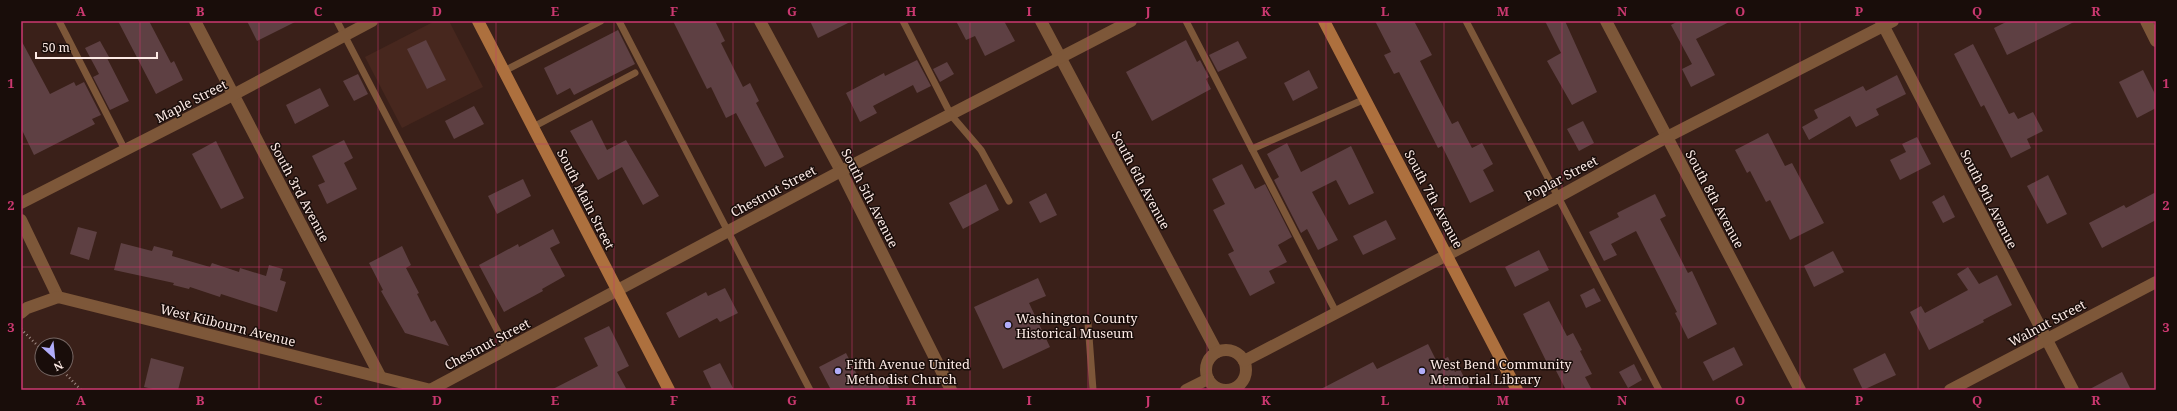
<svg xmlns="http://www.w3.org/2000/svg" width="2177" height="411" viewBox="0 0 2177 411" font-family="'Noto Serif',serif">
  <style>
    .built { fill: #47271e }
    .building { fill: #5e4043 }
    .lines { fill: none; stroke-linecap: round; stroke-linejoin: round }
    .path { stroke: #a08a84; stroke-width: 2.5; stroke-dasharray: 1 3; stroke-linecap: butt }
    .lane { stroke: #7d5739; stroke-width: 7 }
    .street { stroke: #7d5739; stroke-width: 12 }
    .secondary { stroke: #ad703e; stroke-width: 12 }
    .grid { fill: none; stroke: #cb3870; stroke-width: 1; stroke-opacity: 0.55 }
    .poi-dot { fill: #b1adfa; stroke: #190d0a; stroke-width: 1.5 }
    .labels { text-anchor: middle; stroke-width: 3; stroke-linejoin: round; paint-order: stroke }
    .street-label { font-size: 13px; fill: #fceae5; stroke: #190d0a }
    .poi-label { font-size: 13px; fill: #fceae5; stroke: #190d0a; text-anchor: start }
    .neatline { fill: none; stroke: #cb3870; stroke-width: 1.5 }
    .grid-label { font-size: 13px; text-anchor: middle; font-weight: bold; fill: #cb3870 }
  </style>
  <rect width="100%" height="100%" fill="#3a2019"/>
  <path class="built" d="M435,21H449L483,87L402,128L365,57Z"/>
  <g class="building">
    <path d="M118,21H149L171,63L174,61L183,80L156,94Z"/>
    <path d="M247,21H297L257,41Z"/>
    <path d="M673,21H715L725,41L721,43L743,87L750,83L759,101L756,103L784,157L765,167L736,113L726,118L711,87L707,89Z"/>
    <path d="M810,21H852L818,38Z"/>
    <path d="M956,21H1004L1015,41L985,56L975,36L966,40Z"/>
    <path d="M1375,21H1414L1432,55L1420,61L1452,124L1458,121L1472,148L1482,143L1493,164L1483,170L1494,191L1470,203L1442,146L1438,148L1399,72L1394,74L1384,55L1391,52Z"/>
    <path d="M1545,21H1565L1597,92L1572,105L1547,61L1561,53Z"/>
    <path d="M1678,21H1731L1696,39L1715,75L1691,87L1682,69L1692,64L1671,25Z"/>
    <path d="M2008,21H2076L2007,55L1994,28Z"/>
    <path d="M618,30L635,64L574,95L570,88L557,95L544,68Z"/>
    <path d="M21,40L50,94L74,82L76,86L84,82L101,115L92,119L95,124L34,155L21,128Z"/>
    <path d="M426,40L446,80L427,89L407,49Z"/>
    <path d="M1186,40L1197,62L1200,60L1209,77L1206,79L1211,89L1152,121L1126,72Z"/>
    <path d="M100,41L109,57L107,58L129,101L110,110L93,77L99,74L85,48Z"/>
    <path d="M1238,41L1247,58L1218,72L1209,55Z"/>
    <path d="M1973,44L2009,114L2014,112L2018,119L2033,112L2043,131L2027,139L2031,148L2011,158L1984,105L1981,107L1954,54Z"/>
    <path d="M917,60L931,86L917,93L913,85L873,106L877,113L860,122L846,93L884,73L885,76Z"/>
    <path d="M947,62L954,74L940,82L933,69Z"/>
    <path d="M1309,70L1318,88L1293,101L1284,83Z"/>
    <path d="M2143,70L2156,96V108L2137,118L2119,82Z"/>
    <path d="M358,74L368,94L354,101L343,81Z"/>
    <path d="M1897,75L1906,94L1876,109L1879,115L1856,127L1850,116L1809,140L1802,127L1818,118L1814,110L1863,86L1866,91Z"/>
    <path d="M320,88L329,106L295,124L286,105Z"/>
    <path d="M474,106L484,124L454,139L445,121Z"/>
    <path d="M592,120L607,150L626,140L659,196L643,205L622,167L598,180L570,131Z"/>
    <path d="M1583,121L1594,143L1579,151L1567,129Z"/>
    <path d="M1768,133L1785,166L1792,163L1824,223L1790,240L1770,200L1766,202L1750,171L1747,173L1735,150Z"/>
    <path d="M1917,137L1931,164L1900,180L1890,160L1906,152L1902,144Z"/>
    <path d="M344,140L353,158L344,163L357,189L327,204L318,185L325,182L312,156Z"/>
    <path d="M216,141L244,198L221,209L192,154Z"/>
    <path d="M1287,143L1301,172L1351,146L1374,193L1349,205L1336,180L1312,192L1338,240L1318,250L1307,229L1301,233L1274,180L1279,177L1267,154Z"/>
    <path d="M1242,164L1255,189L1265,184L1292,237L1278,245L1287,262L1269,271L1275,283L1250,296L1228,254L1234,251L1213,210L1225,204L1212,179Z"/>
    <path d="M2048,175L2067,214L2047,224L2027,186Z"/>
    <path d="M523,179L531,196L497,214L488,196Z"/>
    <path d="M986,184L999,210L963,229L949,203Z"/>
    <path d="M2156,192V220L2102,248L2089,223L2124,205L2126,208Z"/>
    <path d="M1046,193L1057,215L1040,223L1029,202Z"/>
    <path d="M1655,194L1666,216L1660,219L1688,273L1692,271L1717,324L1688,339L1675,313L1677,312L1636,231L1611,244L1617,255L1604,261L1589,232L1619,217L1617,213Z"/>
    <path d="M1944,195L1955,217L1943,223L1932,202Z"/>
    <path d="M1386,220L1396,239L1363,255L1353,236Z"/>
    <path d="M78,227L97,232L89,260L70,254Z"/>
    <path d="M553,229L560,243L550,248L565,276L542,289L543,291L504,312L479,265L518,244L519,247Z"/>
    <path d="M121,243L152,251L154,246L173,251L172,256L210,267L212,263L239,272L240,268L266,276L269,265L283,269L280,280L286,282L277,312L221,294L220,297L190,287L189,289L173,285L174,283L114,270Z"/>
    <path d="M402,246L411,265L406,268L419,293L417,294L431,322L435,320L449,346L405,333L381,291L383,290L369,263Z"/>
    <path d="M1539,250L1549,270L1515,287L1505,267Z"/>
    <path d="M1833,251L1844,272L1814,287L1804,266Z"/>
    <path d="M1968,267L1979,284L1997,275L2012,305L1983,320L1984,322L1929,350L1910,312L1921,306L1925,313L1968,290L1957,274Z"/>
    <path d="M1038,278L1046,296L1029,303L1050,347L1003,369L974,307Z"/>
    <path d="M725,288L738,313L720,322L717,318L679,338L666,313L706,292L708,296Z"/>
    <path d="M1594,288L1601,301L1586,308L1580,295Z"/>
    <path d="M1549,301L1567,336L1573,333L1582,350L1580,351L1592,374L1585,377L1592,390H1566L1553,365L1549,367L1523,314Z"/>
    <path d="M609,326L629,366L617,372L627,390H551L598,366L584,338Z"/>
    <path d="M1428,344L1437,362L1448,357L1455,372L1460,369L1470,390H1319L1373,362L1377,369Z"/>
    <path d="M1734,347L1743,365L1713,381L1703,362Z"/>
    <path d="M846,353L859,379L869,374L874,380L883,376L890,390H831L819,367Z"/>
    <path d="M1885,353L1896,375L1863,390L1853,369Z"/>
    <path d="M151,358L184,367L178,390H157L144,387Z"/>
    <path d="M720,363L734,390H712L703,371Z"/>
    <path d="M1634,364L1642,380L1628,388L1619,372Z"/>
    <path d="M2122,372L2131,390H2088Z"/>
  </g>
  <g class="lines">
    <g class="path">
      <path d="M21,329L42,350"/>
      <path d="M61,369L81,390"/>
    </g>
    <g class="lane">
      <path d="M59,21L125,150"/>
      <path d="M337,21L507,349"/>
      <path d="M619,21L810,390"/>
      <path d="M903,21L951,115L981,150L1009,201"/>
      <path d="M1186,21L1336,312"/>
      <path d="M1466,21L1659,390"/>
      <path d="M504,71L601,21"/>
      <path d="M533,127L635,73"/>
      <path d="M1252,149L1365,99"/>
      <path d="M1088,323L1093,390"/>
    </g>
    <g class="street">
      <path d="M195,21L380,376"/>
      <path d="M760,21L841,171L951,390"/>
      <path d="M1041,21L1217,352"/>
      <path d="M1606,21L1800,390"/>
      <path d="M1881,21L2073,390"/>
      <path d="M2146,21L2156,41"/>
      <path d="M21,203L233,95L372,21"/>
      <path d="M21,220L58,297"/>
      <path d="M21,313L27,308L58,297L431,390"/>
      <circle cx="1226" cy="370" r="20"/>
      <path d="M1244,361L1558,197L1667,137L1893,21"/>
      <path d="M430,390L841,171L1131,21"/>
      <path d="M1186,390L1208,379"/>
      <path d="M1950,390L2156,282"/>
    </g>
    <g class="secondary">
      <path d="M478,21L669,390"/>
      <path d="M1324,21L1517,390"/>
    </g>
  </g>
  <path class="grid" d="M140,21V390M259,21V390M378,21V390M496,21V390M614,21V390M733,21V390M852,21V390M970,21V390M1088,21V390M1207,21V390M1326,21V390M1444,21V390M1562,21V390M1681,21V390M1800,21V390M1918,21V390M2036,21V390M21,144H2156M21,267H2156"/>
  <g class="poi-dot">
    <circle cx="1008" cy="325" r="4"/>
    <circle cx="838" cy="371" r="4"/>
    <circle cx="1422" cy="371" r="4"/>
  </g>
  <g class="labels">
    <g class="street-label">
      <text transform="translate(191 101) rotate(-27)" y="5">Maple Street</text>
      <text transform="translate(1561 178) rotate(-28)" y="5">Poplar Street</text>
      <text transform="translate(1141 180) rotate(62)" y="5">South 6th Avenue</text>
      <text transform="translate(773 191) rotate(-28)" y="5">Chestnut Street</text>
      <text transform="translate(300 192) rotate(62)" y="5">South 3rd Avenue</text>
      <text transform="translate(870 198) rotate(63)" y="5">South 5th Avenue</text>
      <text transform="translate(586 199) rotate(63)" y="5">South Main Street</text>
      <text transform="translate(1434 199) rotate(62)" y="5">South 7th Avenue</text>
      <text transform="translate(1715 199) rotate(62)" y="5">South 8th Avenue</text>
      <text transform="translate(1989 199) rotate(63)" y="5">South 9th Avenue</text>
      <text transform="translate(2047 323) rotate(-28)" y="5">Walnut Street</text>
      <text transform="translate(228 325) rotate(14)" y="5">West Kilbourn Avenue</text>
      <text transform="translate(487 344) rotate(-28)" y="5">Chestnut Street</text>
    </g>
    <g class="poi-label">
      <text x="1016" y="323">Washington County<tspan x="1016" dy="15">Historical Museum</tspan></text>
      <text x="846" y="369">Fifth Avenue United<tspan x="846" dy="15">Methodist Church</tspan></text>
      <text x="1430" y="369">West Bend Community<tspan x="1430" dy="15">Memorial Library</tspan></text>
    </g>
  </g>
  <rect width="2177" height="411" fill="none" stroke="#190d0a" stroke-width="44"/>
  <g transform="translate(54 357) rotate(153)"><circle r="19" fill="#190d0a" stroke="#746562"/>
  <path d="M0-3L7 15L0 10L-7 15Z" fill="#b1adfa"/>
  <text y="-6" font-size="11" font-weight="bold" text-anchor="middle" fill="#fceae5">N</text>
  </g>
  <path d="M36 52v6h121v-6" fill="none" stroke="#fceae5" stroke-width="2"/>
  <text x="42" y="52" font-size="12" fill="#fceae5" stroke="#190d0a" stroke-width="3" paint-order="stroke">50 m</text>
  <rect x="22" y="22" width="2133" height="367" class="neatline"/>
  <g class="grid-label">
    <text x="81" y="16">A</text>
    <text x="200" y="16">B</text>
    <text x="318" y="16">C</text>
    <text x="437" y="16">D</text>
    <text x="555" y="16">E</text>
    <text x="674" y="16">F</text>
    <text x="792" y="16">G</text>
    <text x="911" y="16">H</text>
    <text x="1029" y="16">I</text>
    <text x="1148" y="16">J</text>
    <text x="1266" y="16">K</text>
    <text x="1385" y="16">L</text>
    <text x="1503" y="16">M</text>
    <text x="1622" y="16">N</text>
    <text x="1740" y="16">O</text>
    <text x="1859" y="16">P</text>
    <text x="1977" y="16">Q</text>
    <text x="2096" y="16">R</text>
    <text x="11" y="88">1</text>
    <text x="2166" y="88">1</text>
    <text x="11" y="210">2</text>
    <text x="2166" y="210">2</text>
    <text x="11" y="332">3</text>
    <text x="2166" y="332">3</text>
    <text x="81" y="405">A</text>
    <text x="200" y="405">B</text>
    <text x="318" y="405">C</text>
    <text x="437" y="405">D</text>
    <text x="555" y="405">E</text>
    <text x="674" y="405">F</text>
    <text x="792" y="405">G</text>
    <text x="911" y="405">H</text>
    <text x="1029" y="405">I</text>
    <text x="1148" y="405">J</text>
    <text x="1266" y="405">K</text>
    <text x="1385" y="405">L</text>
    <text x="1503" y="405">M</text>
    <text x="1622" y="405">N</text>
    <text x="1740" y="405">O</text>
    <text x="1859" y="405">P</text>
    <text x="1977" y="405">Q</text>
    <text x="2096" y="405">R</text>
  </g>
</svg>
